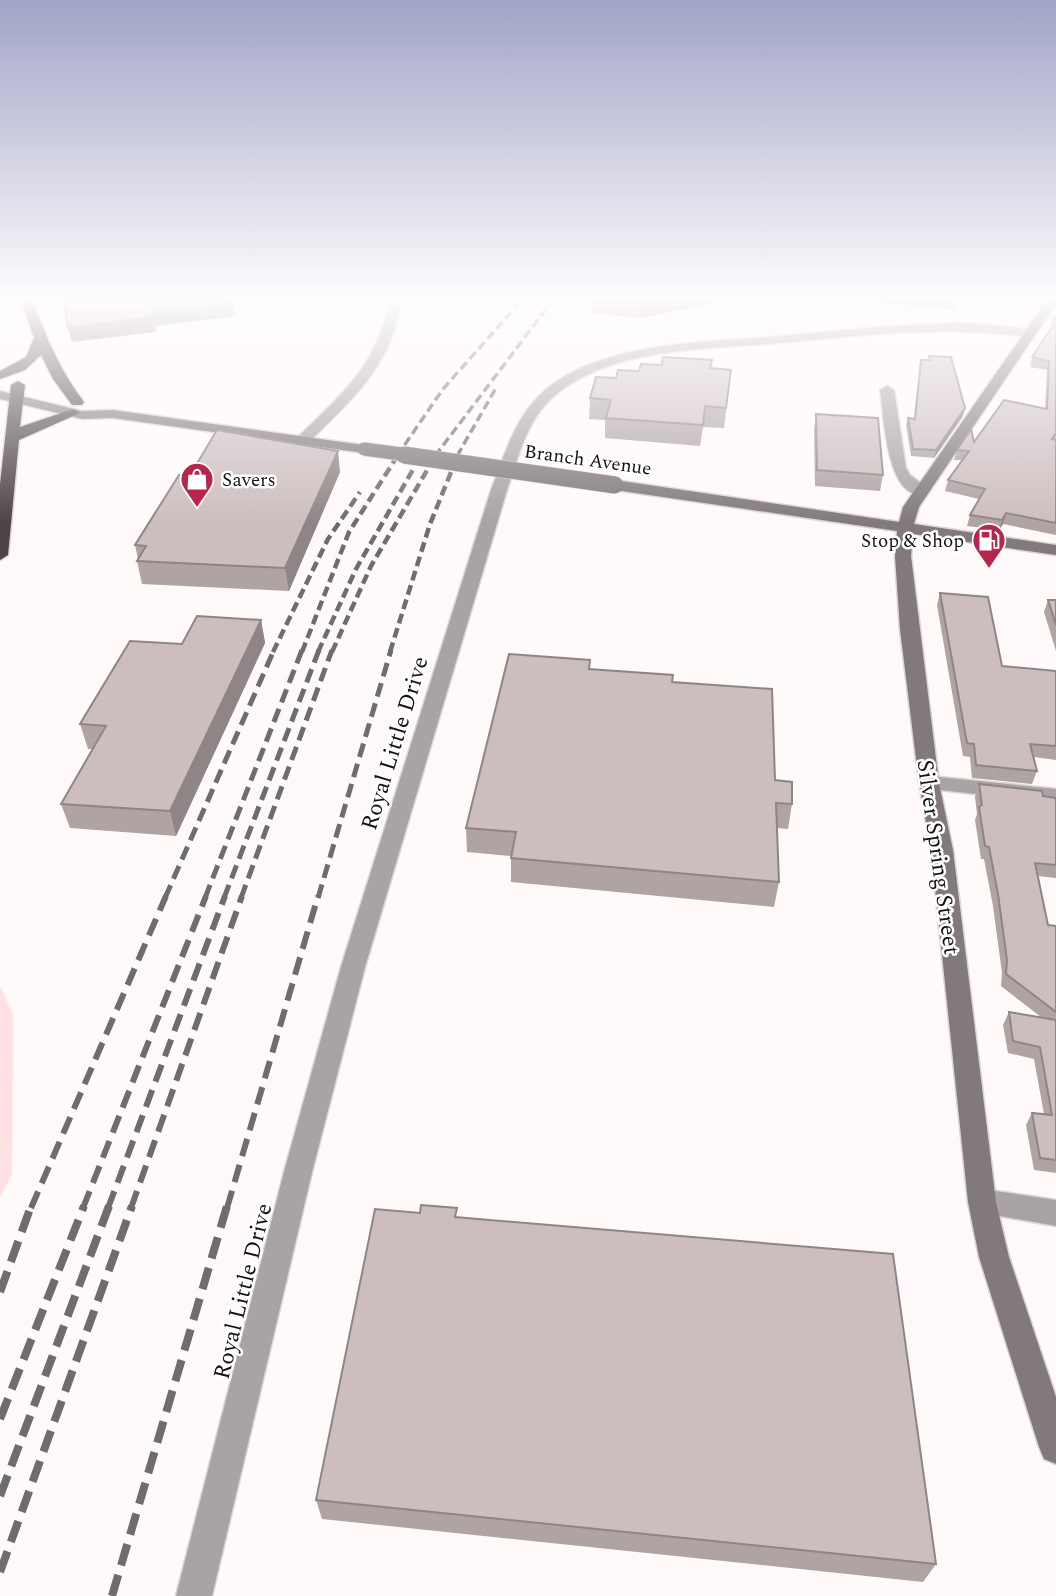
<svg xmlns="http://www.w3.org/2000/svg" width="1056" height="1596" viewBox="0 0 1056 1596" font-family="Spectral,serif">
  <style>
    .green { fill: #ffe0e3 }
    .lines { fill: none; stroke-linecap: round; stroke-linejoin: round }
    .street-casing { stroke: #dad4d5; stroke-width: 3 }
    .secondary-casing { stroke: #dad4d5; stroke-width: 3 }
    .highway-casing { stroke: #dad4d5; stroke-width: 3 }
    .street { fill: #a9a3a4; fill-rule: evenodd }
    .secondary { fill: #827a7a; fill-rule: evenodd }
    .highway { fill: #4f4445; fill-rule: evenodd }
    .rail-far4 { stroke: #706c6c; stroke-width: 3.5; stroke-dasharray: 9 4.5; stroke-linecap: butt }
    .rail-far3 { stroke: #706c6c; stroke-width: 4.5; stroke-dasharray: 10 5; stroke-linecap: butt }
    .rail-far2 { stroke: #706c6c; stroke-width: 5; stroke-dasharray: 14 7; stroke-linecap: butt }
    .rail-far1 { stroke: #706c6c; stroke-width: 6; stroke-dasharray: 18 9; stroke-linecap: butt }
    .rail { stroke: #706c6c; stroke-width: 8; stroke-dasharray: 22 10; stroke-linecap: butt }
    .secondary-bridge-far1-casing { stroke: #dad4d5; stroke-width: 15; stroke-linecap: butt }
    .secondary-bridge-casing { stroke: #dad4d5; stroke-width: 18; stroke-linecap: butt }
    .secondary-bridge-far1 { stroke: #827a7a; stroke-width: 13 }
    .secondary-bridge { stroke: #827a7a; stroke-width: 17 }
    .wall { fill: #afa3a4 }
    .shaded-wall { fill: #8f8586 }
    .building { fill: #ccbebf; stroke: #8f8586; stroke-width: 2 }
    .labels { text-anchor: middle; stroke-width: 5; stroke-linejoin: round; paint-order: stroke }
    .far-street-label { font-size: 19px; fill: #171313; stroke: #fff }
    .far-poi-label { font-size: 19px; fill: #171313; stroke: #fff; text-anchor: start }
    .street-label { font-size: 23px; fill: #171313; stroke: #fff }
  </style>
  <rect width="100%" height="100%" fill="#fff9fa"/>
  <path class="green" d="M0,986L13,1015L12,1173L0,1198Z"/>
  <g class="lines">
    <defs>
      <g id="street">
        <path d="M389,300H401C392,366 353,398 308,443H298V437C342,394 379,364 389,300Z"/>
        <path d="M969,323L1030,329L1036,333L1030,337C946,325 864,335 780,343C707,350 614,346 554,396C527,419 518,458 507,490L365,967L312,1172L212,1596H176L284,1172L341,967L491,490C504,456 515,417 543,392C600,341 711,342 783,336C845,330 907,323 969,323Z"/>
        <path d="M887,386L894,390L906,468L910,475L927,488V494C886,504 884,415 880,390Z"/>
        <path d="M929,776L1056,789V803L922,788L919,783L922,778Z"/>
        <path d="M982,1189L1056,1200V1226L972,1211L968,1202L972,1193Z"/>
      </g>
      <g id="secondary">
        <path d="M1047,300H1056V304L919,507L914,524L1056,545V555L913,534L911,556L939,783L953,850L996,1202L1009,1257L1056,1397V1464L1044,1459L1039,1447L979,1257L968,1202L931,850L919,783L900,629L895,556L897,531L615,490L607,485L615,480L899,522L903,507Z"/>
        <path d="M0,391L82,411L113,410L364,445L371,449L364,453L113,418L82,419L0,399Z"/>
      </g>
      <g id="highway">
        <path d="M21,300H33C46,338 60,370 84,402L82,405H72L53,379L41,355L25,370L0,379V371L26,357L34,338Z"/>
        <path d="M18,381L25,385L20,427L73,409L80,413L19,440L8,555L0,560V484L11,385Z"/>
      </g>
    </defs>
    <use href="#street" class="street-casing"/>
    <use href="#secondary" class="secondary-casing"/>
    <use href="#highway" class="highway-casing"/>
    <use href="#street" class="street"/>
    <use href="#secondary" class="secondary"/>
    <use href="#highway" class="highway"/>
    <g class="rail-far4">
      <path d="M397,456L443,389L522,300"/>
      <path d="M435,456L553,300"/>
      <path d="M457,456L496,388"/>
    </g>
    <g class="rail-far3">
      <path d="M273,652L328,539L360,492"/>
      <path d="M302,652L349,532L398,455"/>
      <path d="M318,652L356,569L415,466"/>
      <path d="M332,652L371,566L436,455"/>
      <path d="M390,652L430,524L458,455"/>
    </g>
    <g class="rail-far2">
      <path d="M165,898L274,650"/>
      <path d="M205,898L302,650"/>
      <path d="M224,898L319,650"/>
      <path d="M241,898L332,650"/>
      <path d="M318,898L391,650"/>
    </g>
    <g class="rail-far1">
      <path d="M31,1208L166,896"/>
      <path d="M83,1208L206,896"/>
      <path d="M108,1208L225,896"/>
      <path d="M131,1208L242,896"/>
      <path d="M227,1208L318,896"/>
    </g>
    <g class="rail">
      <path d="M0,1292L31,1206"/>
      <path d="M0,1419L84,1206"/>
      <path d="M0,1496L109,1206"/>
      <path d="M0,1572L132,1206"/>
      <path d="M112,1596L227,1206"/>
    </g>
    <defs>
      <path id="secondary-bridge-far1" d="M364,449L416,456"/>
      <path id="secondary-bridge" d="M404,455L615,485"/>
    </defs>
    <use href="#secondary-bridge-far1" class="secondary-bridge-far1-casing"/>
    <use href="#secondary-bridge" class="secondary-bridge-casing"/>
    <use href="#secondary-bridge-far1" class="secondary-bridge-far1"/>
    <use href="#secondary-bridge" class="secondary-bridge"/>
  </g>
  <g class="wall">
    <path d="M592,300H724V301L640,318L591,313Z"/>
    <path d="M843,300H956L954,310Z"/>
    <path d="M1053,315H1056V438L1055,440H1056V535L1003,524L999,530L967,526L970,515L979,499L945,491L948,480L962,460H954L957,450L1045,409L1047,370L1030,367L1032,357L1053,326L1051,324Z"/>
    <path d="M929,356L965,408L963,416L934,458L911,456L906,425L908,418L914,419L921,360H928Z"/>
    <path d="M711,368L731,370L724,428L703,427L700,446L605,438V420L589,419L590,398L616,378Z"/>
    <path d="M816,414L883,475L880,491L815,486L814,430Z"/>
    <path d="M340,472L289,591L142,584L137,561L138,559L135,545Z"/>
    <path d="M940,593L1002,666L1056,671V760L1034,757L1037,771L1032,784L972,778L970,757L963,756L937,605Z"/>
    <path d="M1048,600H1056V651L1044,612Z"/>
    <path d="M261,620L265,643L176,836L70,828L61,804L93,749H88L80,724L182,644Z"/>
    <path d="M590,660V669L672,682L775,780L792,804L788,829L777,828L779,882L774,907L511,882V856L467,852L466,828Z"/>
    <path d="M979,784L1056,798V878L1038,876L1048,925L1056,926V1173L1034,1170L1026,1125L1032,1113L1044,1114L1034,1059L1008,1053L1003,1025L1009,1012L1041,1017L1001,986L1002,973L993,906L984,859H981L975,820L977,814L975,797Z"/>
    <path d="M458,1217L936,1564L923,1582L322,1519L316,1500Z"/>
  </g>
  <g class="shaded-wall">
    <path d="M641,300H724V301L640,318Z"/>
    <path d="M233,302L236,316L155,326L156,332L72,342L68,328L151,312Z"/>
    <path d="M965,408L963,416L934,458L936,450Z"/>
    <path d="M338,451L340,472L289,591L285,568Z"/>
    <path d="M1006,513L1003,524L999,530L1002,520Z"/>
    <path d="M261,620L265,643L176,836L170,811Z"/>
  </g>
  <g class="building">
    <path d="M63,300H232L233,302L151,312L153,317L68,328Z"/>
    <path d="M1056,321V433L1052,439L1056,440V523L1006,513L1002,520L970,515L985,489L948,480L969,451L957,450L971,429L974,442L1004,400L1047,409L1049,361L1032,357Z"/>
    <path d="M929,356L951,357L965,408L936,450L913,449L908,418L915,419L921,360H930Z"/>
    <path d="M663,357L712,360L710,368L731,370L726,408L705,406L703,425L606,418L611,400L590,398L596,377L616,378L618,370L639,371L641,364L662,365Z"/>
    <path d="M816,414L878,418L883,475L817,470Z"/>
    <path d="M217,430L338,451L285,568L137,561L146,546L135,545L179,475H190Z"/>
    <path d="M940,593L988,597L1002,666L1056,671V746L1030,744L1037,771L976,765L974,744L967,743Z"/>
    <path d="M1048,600H1056V625Z"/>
    <path d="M197,616L261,620L170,811L61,804L106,726L80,724L130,641L182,644Z"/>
    <path d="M509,654L590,660L589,669L673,675L672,682L772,689L775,780L792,782V804L776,803L779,882L511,858L516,832L466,828Z"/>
    <path d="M979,784L1042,791L1043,796L1056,798V865L1035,863L1048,925L1056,926V1012L1006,974L1007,960L998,894L989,847L985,846L979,807L982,805Z"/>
    <path d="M1009,1012L1056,1020V1160L1040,1158L1032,1113L1052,1115L1040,1047L1013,1041Z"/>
    <path d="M421,1205L457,1208L455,1217L893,1254L936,1564L316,1500L375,1209L420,1213Z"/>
  </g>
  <linearGradient id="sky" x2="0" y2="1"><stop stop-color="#a1a4c7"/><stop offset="0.57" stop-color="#fffcfd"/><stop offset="1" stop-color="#fffcfd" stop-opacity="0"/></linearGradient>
  <rect width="1056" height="523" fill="url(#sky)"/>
  <defs>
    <symbol id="shop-pin" viewBox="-11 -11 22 30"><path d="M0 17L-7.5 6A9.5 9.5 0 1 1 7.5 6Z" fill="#b7264c" stroke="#fff"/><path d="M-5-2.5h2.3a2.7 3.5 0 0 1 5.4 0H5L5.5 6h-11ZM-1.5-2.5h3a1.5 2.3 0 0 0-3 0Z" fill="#fff"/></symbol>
    <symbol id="fuel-pin" viewBox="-11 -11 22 30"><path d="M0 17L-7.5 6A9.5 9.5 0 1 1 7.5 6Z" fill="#b7264c" stroke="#fff"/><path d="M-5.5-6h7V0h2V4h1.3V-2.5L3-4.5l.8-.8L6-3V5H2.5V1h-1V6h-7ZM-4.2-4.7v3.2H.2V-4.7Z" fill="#fff"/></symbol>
  </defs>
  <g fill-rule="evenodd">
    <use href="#shop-pin" x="178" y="460" width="38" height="52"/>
    <use href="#fuel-pin" x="970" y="521" width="38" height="52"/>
  </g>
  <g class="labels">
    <g class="far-street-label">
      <text transform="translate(588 459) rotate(8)" y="7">Branch Avenue</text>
    </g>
    <g class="far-poi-label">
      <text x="222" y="486">Savers</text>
      <text x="964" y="547" text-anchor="end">Stop &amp; Shop</text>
    </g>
    <g class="street-label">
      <text transform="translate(394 743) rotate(-73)" y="8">Royal Little Drive</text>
      <text transform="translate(939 857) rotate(82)" y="8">Silver Spring Street</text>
      <text transform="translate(242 1291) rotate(-76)" y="8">Royal Little Drive</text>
    </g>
  </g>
</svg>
